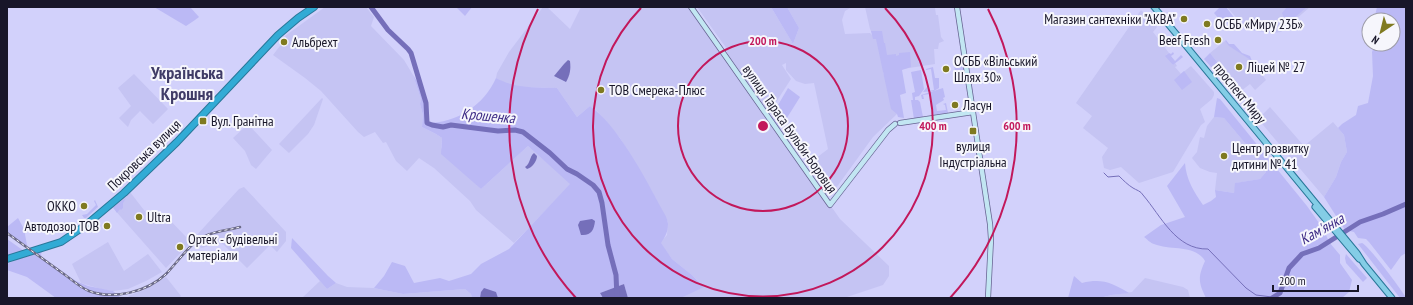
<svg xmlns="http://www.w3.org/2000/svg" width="1413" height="305" viewBox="0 0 1413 305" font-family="'PT Sans Narrow',sans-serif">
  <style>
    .built { fill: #c5c4f3 }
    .green { fill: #bbb9f5 }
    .water { fill: #756fba }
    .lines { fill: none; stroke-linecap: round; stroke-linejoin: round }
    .stream { stroke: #756fba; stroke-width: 1 }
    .river { stroke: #756fba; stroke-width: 5 }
    .secondary-casing { stroke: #676492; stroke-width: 6 }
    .primary-casing { stroke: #297799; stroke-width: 7 }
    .highway-casing { stroke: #297799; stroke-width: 8 }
    .secondary { stroke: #c2e6f2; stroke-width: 4.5 }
    .primary { stroke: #84cde6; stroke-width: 5 }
    .highway { stroke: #32abd5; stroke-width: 6 }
    .rail-casing { stroke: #6b6a87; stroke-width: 2.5 }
    .rail { stroke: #f6f6fc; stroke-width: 1; stroke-dasharray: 3; stroke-linecap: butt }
    .ring { fill: none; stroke: #c2185b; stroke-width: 2 }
    .poi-dot { fill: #7f7a20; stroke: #f6f6fc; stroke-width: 1.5 }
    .labels { text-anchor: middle; stroke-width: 4; stroke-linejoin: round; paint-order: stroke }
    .poi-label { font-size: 14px; fill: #181629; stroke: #f6f6fc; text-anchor: start }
    .street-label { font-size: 14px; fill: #181629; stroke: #f6f6fc }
    .water-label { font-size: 15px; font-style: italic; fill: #3d2b85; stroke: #f6f6fc }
    .district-label { font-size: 18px; font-weight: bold; fill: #403c67; stroke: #f6f6fc }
    .centre { fill: #c2185b; stroke: #f6f6fc; stroke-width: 2 }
    .ring-label { font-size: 12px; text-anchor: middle; font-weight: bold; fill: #c2185b; stroke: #f6f6fc; stroke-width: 4; stroke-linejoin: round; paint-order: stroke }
  </style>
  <rect width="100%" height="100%" fill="#d2d1fb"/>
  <g class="built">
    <path d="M325,7H366L374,17L371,26L404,60L413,75L421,99L420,104L423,115L422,127L436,134L442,138L441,148L481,189L528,146L571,184L514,243L476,210L470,201L434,168L419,158L407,171L396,161L386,142L383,143L375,132L364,137L358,132L321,91L305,78L273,55L286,38L285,36Z"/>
    <path d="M543,7H547L570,29L581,7H691L840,219L889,266V276L883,285L844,298H681L704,286L692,275L672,259L660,243L667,235L668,222L650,188L620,138L597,111L590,106L577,117L557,88L518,87L507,84L496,78L497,73L509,52Z"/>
    <path d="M697,7H771L793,44L799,28L787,7H852L845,11L842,20L845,34L870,33L874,37L870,29L865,7H937L935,8L936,15H938L941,37L944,41L939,43L938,49H934L935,64L883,72L897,114L873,137L836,188L832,186L811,162L828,149L814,83L805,84L796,81L786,70V63L782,65L791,79L769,113L727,53V49Z"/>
    <path d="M1227,7H1310L1281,32L1272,33L1247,30Z"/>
    <path d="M1141,10L1157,27L1153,32L1169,53L1166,55L1173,65L1175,63L1177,66L1175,67L1181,74L1191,66L1214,92V95L1212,99L1200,109L1205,122L1201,125L1173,172L1139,183L1121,167L1110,170L1104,168L1102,157L1108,148L1083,128L1092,116L1076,103Z"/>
    <path d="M1225,41L1230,46L1252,61L1266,80L1255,90L1250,84L1241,91L1210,53Z"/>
    <path d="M134,74L168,109L153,124L140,111L131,120L128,127L119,118L131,106L118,88Z"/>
    <path d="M322,98L323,99L314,125L308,134L289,153L279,144Z"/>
    <path d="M1270,107L1304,146L1333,122L1344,135L1347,152L1341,162L1336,177L1324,197L1258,119Z"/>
    <path d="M1214,117L1224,118L1260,161L1266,172L1260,179L1236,183L1234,193L1215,190L1217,173L1210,172L1200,168L1192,158L1197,152L1200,137L1204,138L1207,126Z"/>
    <path d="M248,124L272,150L256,169L251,165L245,151L233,138Z"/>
    <path d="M244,187L286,232V241L277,252L270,245L247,268L224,245L221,243L201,248L195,238L166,268L113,208L130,192L154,223L164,214L189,240L193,236L195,237L239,189Z"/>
    <path d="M108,242L124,271L148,254L162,272L146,281L128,289L113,291L101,289L81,283L72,264Z"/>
    <path d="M166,277L181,296L179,298H131L128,296L144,290Z"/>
    <path d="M1145,278L1183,287L1188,290L1190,298H1099L1112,295L1132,292Z"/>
    <path d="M320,281L327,289L336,283L347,287L374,288L403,294L465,289L471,294L472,298H302Z"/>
  </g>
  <g class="green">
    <path d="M154,7H190L199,17L195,20L186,26Z"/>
    <path d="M456,7H472L465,16Z"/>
    <path d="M771,7H787L799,28L793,44Z"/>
    <path d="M1220,7H1226L1236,20L1231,30L1229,27L1232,24L1231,22L1224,25L1214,13Z"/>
    <path d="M1287,7H1307L1293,19L1288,20L1284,18L1282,13Z"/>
    <path d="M1377,7H1406V253L1401,256L1391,270L1369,242L1366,239L1358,238L1354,232L1345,230L1324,197L1336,177L1341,162L1347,152L1344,135L1338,128L1342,124L1356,115L1358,106L1368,103L1373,76L1372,52L1375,44H1393V20H1374Z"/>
    <path d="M871,31H882L884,43H885L887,55L896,54V56L899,55V53L910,52L911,67L902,70L906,93L900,95L904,118L898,117L897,114L891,109L876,39H873Z"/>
    <path d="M1226,40L1229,44H1234L1242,53L1250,56L1252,61L1229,46L1225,41Z"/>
    <path d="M1173,52L1174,54L1171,56L1175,61L1181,55L1183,57L1173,65L1165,56L1169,53L1171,54Z"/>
    <path d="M1210,53L1230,78L1225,83L1204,59Z"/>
    <path d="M960,64H963L965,70L962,74L956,77L954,65L957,67Z"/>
    <path d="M933,67L935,78H939V88L934,91L923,92L927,87L928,91L934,90L931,69L926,70V69Z"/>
    <path d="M921,70L924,89L919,96L915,97V100H918L920,102L923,117L914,119L911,100H913L912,93L915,92L911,72Z"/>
    <path d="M1184,71L1192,82L1182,90L1174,80Z"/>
    <path d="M413,75C426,94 424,102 427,123C457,123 484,105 496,78C516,89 535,87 557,88L577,117L590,106C616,124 644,175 659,204C662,210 668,218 668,224C668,232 665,237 661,243L672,259L692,275L704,287L681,298H628L624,284L600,293L603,298H472L471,294L465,289L403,294L374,288L384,276L392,262L405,266L414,283L440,278L449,281L471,274L481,264L509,249L570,184L528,146L481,189L441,154L442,138L436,134L422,127L423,115L420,104L421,99Z"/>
    <path d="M788,88L800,97L780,129L771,117Z"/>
    <path d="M943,88L945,97L943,98L944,100L936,105L937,111L946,110L945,105L943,104L946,103L948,113L933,115L930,94L923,95L924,99H922L921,95Z"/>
    <path d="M1217,98L1220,99L1307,206L1324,230L1329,242L1340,255V263L1352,280L1349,292L1342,298H1206C1198,282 1198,277 1205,261C1195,244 1171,251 1154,244C1150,243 1147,239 1144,237L1161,225L1185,217L1167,186L1185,163C1186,179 1194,192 1203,205L1211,201L1216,197L1215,190L1234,193L1235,183L1260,179L1266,172L1260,161L1224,118L1214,117Z"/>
    <path d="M126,198L123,203V208L121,210L124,213L120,209L117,213L113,207Z"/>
    <path d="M95,200L98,207L86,218H84L82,215L87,214L96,205L94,201Z"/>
    <path d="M18,218L24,229L27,245L28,247L7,233V227Z"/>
    <path d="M292,238L328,276L336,283L327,289L291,248Z"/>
    <path d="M7,239L24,251L7,256Z"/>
    <path d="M1362,243C1369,246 1401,289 1406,298H1400L1358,244Z"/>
    <path d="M42,252L41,254L42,258L76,281L88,286L113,291L121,298H56L27,277L7,270V264L18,259Z"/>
    <path d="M1346,254L1367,278L1363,282L1346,263L1345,258Z"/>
    <path d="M1074,276L1082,283C1102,278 1112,283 1129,293L1112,295L1099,298H1068Z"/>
  </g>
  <g class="water">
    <path d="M568,60L570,61C571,69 570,75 566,82L554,76L564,64Z"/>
    <path d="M534,153L537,156C537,161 532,168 527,169L525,167C531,163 529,157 534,153Z"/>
    <path d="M592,219L595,221C594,230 591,236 581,235L578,225L580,221Z"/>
    <path d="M624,284L628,298H603L600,293Z"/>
    <path d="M484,288L496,292L498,298H480L481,292Z"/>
  </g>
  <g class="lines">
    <path class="stream" d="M1104,173L1108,177L1119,176C1123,180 1128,185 1133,188C1136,190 1141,191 1143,195C1161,216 1176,250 1208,249L1246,288L1256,295L1272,297"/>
    <g class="river">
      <path d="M371,7L388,30L408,49L411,53L426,103L427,123L432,125L443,127L451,125L498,131L515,130L523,132L550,153L567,169L577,174L593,185L599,192L602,203L608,245L616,275L617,298"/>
      <path d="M1272,298L1280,293L1289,268L1302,254L1319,248L1360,222L1383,214L1406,204"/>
    </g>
    <defs>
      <g id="secondary">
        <path d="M691,7L830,205L888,130L895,124"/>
        <path d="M957,7L990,224L991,239L988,298"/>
        <path d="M900,123L973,112"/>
      </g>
      <g id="primary">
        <path d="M1154,7L1357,253L1364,264L1392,298"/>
        <path d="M1315,207L1359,259"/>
      </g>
      <path id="highway" d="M7,259L61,242L86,225L124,193L177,142L278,35L298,18L314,7"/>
    </defs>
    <use href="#secondary" class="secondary-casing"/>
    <use href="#primary" class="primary-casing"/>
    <use href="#highway" class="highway-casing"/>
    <use href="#secondary" class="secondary"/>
    <use href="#primary" class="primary"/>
    <use href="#highway" class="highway"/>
    <defs>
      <path id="rail" d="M7,233C25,246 43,259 61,272C70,278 79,287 89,291C114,300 147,292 166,274C178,262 189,244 205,236C215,231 229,230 240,227"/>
    </defs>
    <use href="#rail" class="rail-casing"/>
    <use href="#rail" class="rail"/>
  </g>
  <g class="ring">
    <circle cx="763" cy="126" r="85"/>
    <path d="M885 8A170 170 0 1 1 641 8"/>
    <path d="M576 298A254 254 0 0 1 538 9M988 9A254 254 0 0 1 950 298"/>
  </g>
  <g class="poi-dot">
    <circle cx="1184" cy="19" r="4"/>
    <circle cx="1207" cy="24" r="4"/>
    <circle cx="1218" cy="40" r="4"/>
    <circle cx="284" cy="42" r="4"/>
    <circle cx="1239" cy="67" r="4"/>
    <circle cx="946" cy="69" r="4"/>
    <circle cx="601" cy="90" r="4"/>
    <circle cx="955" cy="105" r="4"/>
    <rect x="199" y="117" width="8" height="8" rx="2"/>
    <rect x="969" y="127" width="8" height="8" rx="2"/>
    <circle cx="1224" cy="156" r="4"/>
    <circle cx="84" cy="206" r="4"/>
    <circle cx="139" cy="217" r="4"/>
    <circle cx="107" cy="226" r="4"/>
    <circle cx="180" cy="247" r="4"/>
  </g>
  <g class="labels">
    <g class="poi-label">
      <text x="1176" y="24" text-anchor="end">Магазин сантехніки "АКВА"</text>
      <text x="1215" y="29">ОСББ «Миру 23Б»</text>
      <text x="1210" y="45" text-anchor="end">Beef Fresh</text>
      <text x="292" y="47">Альбрехт</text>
      <text x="954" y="66">ОСББ «Вільський<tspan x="954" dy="16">Шлях 30»</tspan></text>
      <text x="1247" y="72">Ліцей № 27</text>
      <text x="609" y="95">ТОВ Смерека-Плюс</text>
      <text x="963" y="110">Ласун</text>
      <text x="211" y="126">Вул. Гранітна</text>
      <text x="973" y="151" text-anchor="middle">вулиця<tspan x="973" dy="16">Індустріальна</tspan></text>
      <text x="1232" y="153">Центр розвитку<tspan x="1232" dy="16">дитини № 41</tspan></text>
      <text x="76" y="211" text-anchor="end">ОККО</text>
      <text x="147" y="222">Ultra</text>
      <text x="99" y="231" text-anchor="end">Автодозор ТОВ</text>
      <text x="188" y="244">Ортек - будівельні<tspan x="188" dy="16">матеріали</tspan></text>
    </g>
    <g class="street-label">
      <text transform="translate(1240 93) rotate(51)" y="5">проспект Миру</text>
      <text transform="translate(790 129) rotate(55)" y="5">вулиця Тараса Бульби-Боровця</text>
      <text transform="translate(144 155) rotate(-44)" y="5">Покровська вулиця</text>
    </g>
    <g class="water-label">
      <text transform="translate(488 116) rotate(5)" y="5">Крошенка</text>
      <text transform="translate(1322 229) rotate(-29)" y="5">Кам'янка</text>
    </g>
    <g class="district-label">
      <text x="187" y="79">Українська<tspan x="187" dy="21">Крошня</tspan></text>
    </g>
  </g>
  <circle cx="763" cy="126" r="6" class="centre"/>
  <g class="ring-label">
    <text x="763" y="45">200 m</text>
    <text x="933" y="130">400 m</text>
    <text x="1017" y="130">600 m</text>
  </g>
  <rect width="1413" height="305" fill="none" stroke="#181629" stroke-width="16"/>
  <g transform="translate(1381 32) rotate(215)"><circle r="19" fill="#f6f6fc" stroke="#9d9ca8"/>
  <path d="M0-3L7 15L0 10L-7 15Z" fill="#7f7a20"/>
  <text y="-6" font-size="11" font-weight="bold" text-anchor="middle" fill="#181629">N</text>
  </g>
  <path d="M1273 285v6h85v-6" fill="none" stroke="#181629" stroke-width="2"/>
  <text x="1279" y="285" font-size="12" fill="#181629" stroke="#f6f6fc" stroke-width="3" paint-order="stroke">200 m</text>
</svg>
